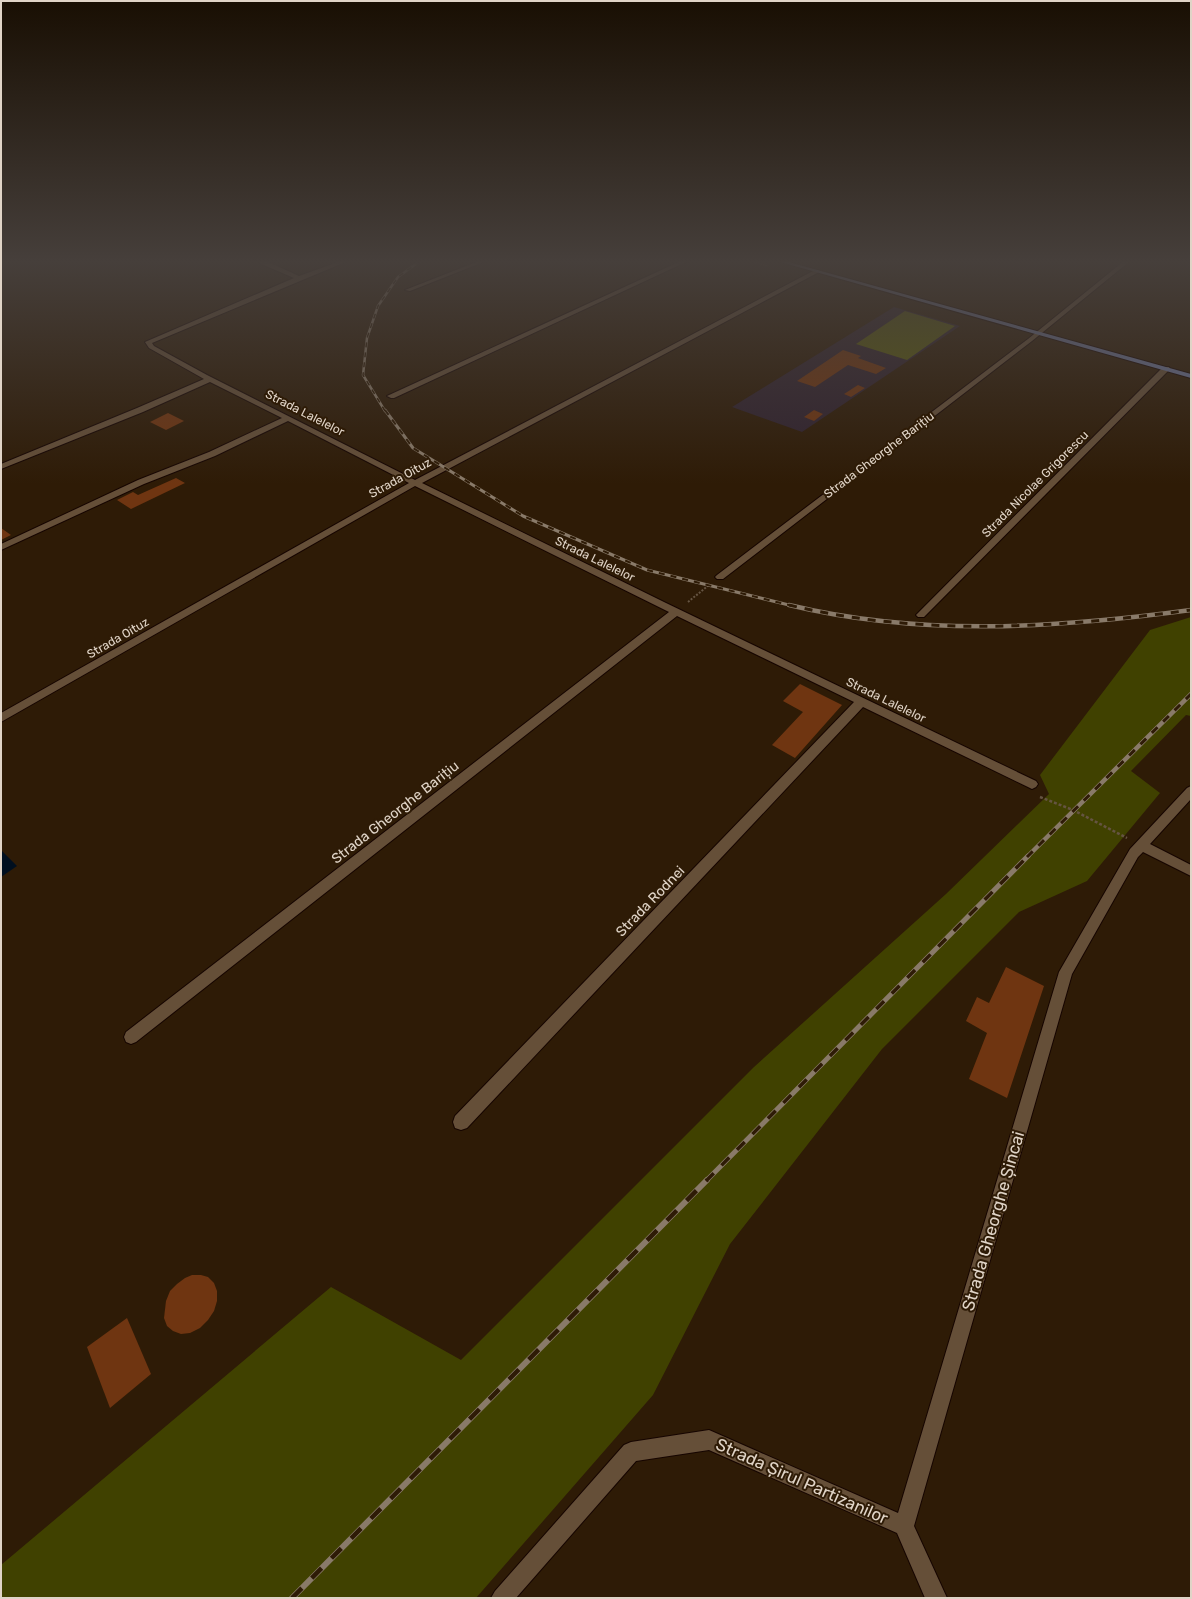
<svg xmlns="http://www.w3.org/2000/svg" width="1192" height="1599" viewBox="0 0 1192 1599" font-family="Rubik,sans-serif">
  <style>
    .education { fill: #30222e }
    .green { fill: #404100 }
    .forest { fill: #5a5c0e }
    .water { fill: #000f1f }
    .building { fill: #6f3511 }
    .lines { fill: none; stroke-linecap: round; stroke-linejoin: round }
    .street-casing { stroke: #160500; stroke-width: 2 }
    .primary-casing { stroke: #160500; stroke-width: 2 }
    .path-far2 { stroke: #655442; stroke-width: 1.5; stroke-dasharray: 1.5 1; stroke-linecap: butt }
    .path-far1 { stroke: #655442; stroke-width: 2; stroke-dasharray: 2 1.5; stroke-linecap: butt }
    .path { stroke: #655442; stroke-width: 2.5; stroke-dasharray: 3 2; stroke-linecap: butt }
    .street { fill: #654f38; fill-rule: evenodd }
    .primary { fill: #6b7498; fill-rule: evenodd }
    .rail-far4-casing { stroke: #897a69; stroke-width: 2.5 }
    .rail-far3-casing { stroke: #897a69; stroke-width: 3 }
    .rail-far2-casing { stroke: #897a69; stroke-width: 4.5 }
    .rail-far1-casing { stroke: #897a69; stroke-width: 5 }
    .rail-casing { stroke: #897a69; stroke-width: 6 }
    .rail-far4 { stroke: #2e1b06; stroke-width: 1.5; stroke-dasharray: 5; stroke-linecap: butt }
    .rail-far3 { stroke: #2e1b06; stroke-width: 2; stroke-dasharray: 6; stroke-linecap: butt }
    .rail-far2 { stroke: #2e1b06; stroke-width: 3; stroke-dasharray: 8; stroke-linecap: butt }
    .rail-far1 { stroke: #2e1b06; stroke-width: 3.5; stroke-dasharray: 11; stroke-linecap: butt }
    .rail { stroke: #2e1b06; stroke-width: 4.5; stroke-dasharray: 14; stroke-linecap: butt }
    .labels { text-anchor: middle; stroke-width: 4; stroke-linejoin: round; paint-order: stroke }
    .far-street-label { font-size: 12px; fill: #e0d4c7; stroke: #2e1b06 }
    .street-label { font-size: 14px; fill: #e0d4c7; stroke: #2e1b06 }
    .near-street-label { font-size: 17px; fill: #e0d4c7; stroke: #2e1b06 }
  </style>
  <rect width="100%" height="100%" fill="#2e1b06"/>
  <path class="education" d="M894,307L960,326L802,432L732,407Z"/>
  <path class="green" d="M1191,617V716L1186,715L1131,771L1160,793L1087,881L1019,912L882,1049L730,1244L653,1395L476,1598H1V1565L331,1287L461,1360L754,1067L946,894L1049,794L1040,775L1150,630Z"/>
  <path class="forest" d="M905,311L955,326L907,360L856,344Z"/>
  <path class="water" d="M1,850L17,866L1,877Z"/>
  <g class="building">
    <path d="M843,350L861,356L858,358L886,368L876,374L848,365L815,387L797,381Z"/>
    <path d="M858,385L865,388L851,397L844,394Z"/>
    <path d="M814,410L823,414L814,421L804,417Z"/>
    <path d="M168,413L184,421L166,430L150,422Z"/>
    <path d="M176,478L185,483L131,509L117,500L133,492L138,495Z"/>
    <path d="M1,528L11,535L1,540Z"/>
    <path d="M800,684L842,705L795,758L772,745L803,712L783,701Z"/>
    <path d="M1006,967L1044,986L1007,1098L969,1079L987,1033L966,1021L977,997L989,1003Z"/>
    <path d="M192,1275H201L208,1277L214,1283L217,1291V1301L214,1311L208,1320L200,1328L190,1333L181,1334L173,1331L167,1326L164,1318L166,1301L170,1291L177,1284L185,1278Z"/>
    <path d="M127,1318L151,1374L110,1408L87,1347Z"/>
  </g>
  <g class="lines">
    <defs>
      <g id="street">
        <path d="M259,261H266L299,276L341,261H348L152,343L154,346L207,375L415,480L815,270H819V272L422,483L666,603L1036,781L1038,784L1036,787L1032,789L1028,787L863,707L467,1128L461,1130L455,1128L453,1122L455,1116L854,702L677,616L136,1042L131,1044L126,1042L124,1037L126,1032L669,612L415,486L1,722V713L409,483L288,421L215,456L144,484L1,550V544L138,480L209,452L282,418L210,382L143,412L1,469V464L137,408L204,379L149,348L145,342L294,278L259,263Z"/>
        <path d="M479,261H486L410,291L405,290Z"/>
        <path d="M681,261H688L394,398H391L387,396Z"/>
        <path d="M1124,261H1130L1032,341L723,579H717L715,577L717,575L1028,339Z"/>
        <path d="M1163,367H1169L1170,369L924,617H918L916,615L918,613Z"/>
        <path d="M1191,786V799L1150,844L1191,865V876L1143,852L1138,857L1072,974L914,1526L947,1598H925L897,1533L709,1450L636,1461L516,1598H491L495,1591L624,1445L631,1442L709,1430L898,1513L1059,972L1130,849L1187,788Z"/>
      </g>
      <path id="primary" d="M777,261H785L1191,374V378Z"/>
    </defs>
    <use href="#street" class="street-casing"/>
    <use href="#primary" class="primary-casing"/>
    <path class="path-far2" d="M751,261L768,266"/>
    <path class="path-far1" d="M688,602L709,585"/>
    <path class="path" d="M1040,797L1073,810L1127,838"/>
    <use href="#street" class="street"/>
    <use href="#primary" class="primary"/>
    <defs>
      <path id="rail-far4" d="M385,411L363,375L367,338L378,306L398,277L420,261"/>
      <path id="rail-far3" d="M385,410L413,448L523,516L647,570L793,606"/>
      <g id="rail-far2">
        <path d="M789,605C921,637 1057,628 1191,610"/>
        <path d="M1027,857L1191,694"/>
      </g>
      <path id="rail-far1" d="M706,1181L1028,856"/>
      <path id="rail" d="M292,1598L707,1180"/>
    </defs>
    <use href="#rail-far4" class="rail-far4-casing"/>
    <use href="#rail-far3" class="rail-far3-casing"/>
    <use href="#rail-far2" class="rail-far2-casing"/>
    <use href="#rail-far1" class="rail-far1-casing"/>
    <use href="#rail" class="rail-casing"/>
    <use href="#rail-far4" class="rail-far4"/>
    <use href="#rail-far3" class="rail-far3"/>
    <use href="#rail-far2" class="rail-far2"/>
    <use href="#rail-far1" class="rail-far1"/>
    <use href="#rail" class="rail"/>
  </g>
  <linearGradient id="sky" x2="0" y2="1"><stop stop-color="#190f03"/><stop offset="0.54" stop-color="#463f3b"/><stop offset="1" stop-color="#463f3b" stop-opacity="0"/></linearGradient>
  <rect width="1192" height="484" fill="url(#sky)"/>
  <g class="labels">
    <g class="far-street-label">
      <text transform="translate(305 413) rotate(27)" y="4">Strada Lalelelor</text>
      <text transform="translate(879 455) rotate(-37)" y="4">Strada Gheorghe Barițiu</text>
      <text transform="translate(400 478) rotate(-29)" y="4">Strada Oituz</text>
      <text transform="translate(1035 484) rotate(-45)" y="4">Strada Nicolae Grigorescu</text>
      <text transform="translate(595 559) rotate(26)" y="4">Strada Lalelelor</text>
      <text transform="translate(118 638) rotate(-30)" y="4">Strada Oituz</text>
      <text transform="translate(886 700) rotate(26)" y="4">Strada Lalelelor</text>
    </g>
    <g class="street-label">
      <text transform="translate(395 812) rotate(-38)" y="5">Strada Gheorghe Barițiu</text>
      <text transform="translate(650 901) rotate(-46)" y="5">Strada Rodnei</text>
    </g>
    <g class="near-street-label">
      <text transform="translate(993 1221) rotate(-74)" y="6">Strada Gheorghe Șincai</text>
      <text transform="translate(802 1481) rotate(24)" y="6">Strada Șirul Partizanilor</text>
    </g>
  </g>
  <rect width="1192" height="1599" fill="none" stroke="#e0d4c7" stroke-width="4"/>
</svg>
